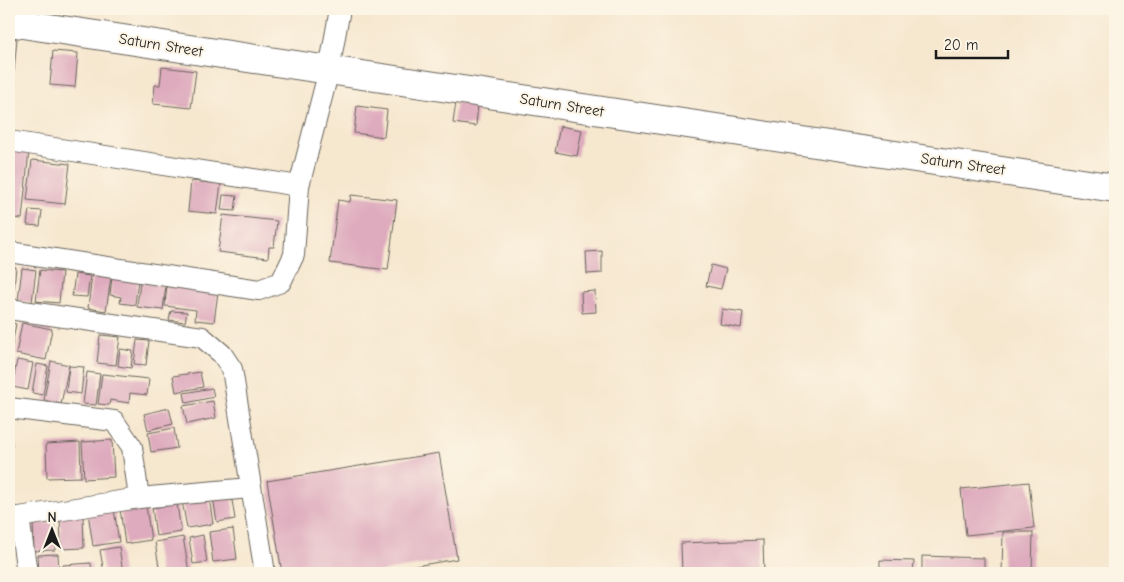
<svg xmlns="http://www.w3.org/2000/svg" width="1124" height="582" viewBox="0 0 1124 582" font-family="'Comic Neue',sans-serif">
  <style>
    .building { fill: #deabbe }
    .lines { fill: none; stroke-linecap: round; stroke-linejoin: round }
    .street-casing { stroke: #68635b; stroke-width: 22 }
    .secondary-casing { stroke: #68635b; stroke-width: 30 }
    .street { stroke: #fff; stroke-width: 20 }
    .secondary { stroke: #fff; stroke-width: 28 }
    .labels { text-anchor: middle; stroke-width: 4; stroke-linejoin: round; paint-order: stroke }
    .street-label { font-size: 15px; fill: #1c1c1c; stroke: #fcf5e5 }
  </style>
  <rect width="100%" height="100%" fill="#fcf5e5"/>
  <filter id="ink" filterUnits="userSpaceOnUse"><feTurbulence type="fractalNoise" baseFrequency=".02" numOctaves="2"/><feDisplacementMap in="SourceGraphic" scale="10" xChannelSelector="R" yChannelSelector="G"/><feConvolveMatrix kernelMatrix="1 2 1 2 8 2 1 2 1" color-interpolation-filters="sRGB"/></filter>
  <filter id="wash" filterUnits="userSpaceOnUse"><feTurbulence type="fractalNoise" baseFrequency=".0096" numOctaves="4" result="noise"/><feDisplacementMap in="SourceGraphic" scale="20" xChannelSelector="R" yChannelSelector="G"/><feGaussianBlur stdDeviation="1.12" result="paint"/><feColorMatrix in="noise" values="0 0 0 0 0 0 0 0 0 0 0 0 0 0 0 0 0 1.4 0 .05"/><feComposite in="paint" operator="in"/></filter>
  <g filter="url(#wash)">
    <rect width="100%" height="100%" fill="#f6e7cf"/>
    <g id="blocks">
      <g class="building">
        <path d="M9,38L17,39L14,71L9,70Z"/>
        <path d="M53,51L78,53L75,87L50,85Z"/>
        <path d="M162,67L196,71L191,108L153,104L155,85H160Z"/>
        <path d="M456,102L478,104L476,126L453,123Z"/>
        <path d="M357,106L387,110L384,137L354,133Z"/>
        <path d="M560,126L582,130L577,156L555,152Z"/>
        <path d="M11,149L29,151L22,219L9,217V169Z"/>
        <path d="M32,160L70,164L65,204L27,200Z"/>
        <path d="M191,181L221,184L217,214L188,211Z"/>
        <path d="M223,195L237,196L235,211L221,210Z"/>
        <path d="M351,195L397,200L388,270L330,263L338,200L350,202Z"/>
        <path d="M29,210L42,211L40,226L27,225Z"/>
        <path d="M223,215L277,221L274,247H269L268,258L218,252Z"/>
        <path d="M602,251V273L587,274L586,252Z"/>
        <path d="M711,265L726,269L721,289L706,286Z"/>
        <path d="M9,266L16,267L14,288H9Z"/>
        <path d="M22,268L36,270L32,302L18,301Z"/>
        <path d="M40,270L62,272L59,303L36,301Z"/>
        <path d="M75,274L90,276L87,297L72,296Z"/>
        <path d="M92,275L111,277L106,311L88,308Z"/>
        <path d="M112,277L138,280L135,305L120,303L121,297L110,295Z"/>
        <path d="M140,282L166,285L163,310L137,307Z"/>
        <path d="M167,284L218,292L214,322L195,320L196,310L165,306Z"/>
        <path d="M595,291L596,312L582,313L581,292Z"/>
        <path d="M722,309L743,312L741,328L720,324Z"/>
        <path d="M171,311L187,312L185,322L169,320Z"/>
        <path d="M9,322L16,324L10,356H9Z"/>
        <path d="M22,323L52,329L46,360L16,354Z"/>
        <path d="M100,335L120,337L116,365L97,363Z"/>
        <path d="M137,340L149,341L146,365L134,364Z"/>
        <path d="M120,349L133,351L131,368L118,366Z"/>
        <path d="M17,360L33,363L28,390L12,387Z"/>
        <path d="M51,361L69,365L61,404L44,400Z"/>
        <path d="M37,364L48,366L43,395L32,393Z"/>
        <path d="M69,366L84,367L81,394L66,392Z"/>
        <path d="M87,372L100,374L96,405L83,404Z"/>
        <path d="M200,372L203,387L176,392L173,376Z"/>
        <path d="M102,374L149,379L147,395L130,393L129,403L110,400L109,405L98,404Z"/>
        <path d="M212,388L214,397L186,403L184,393Z"/>
        <path d="M213,401L216,418L187,424L183,406Z"/>
        <path d="M169,408L173,424L148,430L144,414Z"/>
        <path d="M10,418L12,446H9V419Z"/>
        <path d="M174,428L177,448L151,452L148,433Z"/>
        <path d="M112,440L114,477L84,479L82,442Z"/>
        <path d="M80,442L81,477L47,478L46,444Z"/>
        <path d="M439,453L457,559L373,573H282L267,481Z"/>
        <path d="M1029,482L1034,528L966,535L961,489Z"/>
        <path d="M231,494L235,519L217,522L213,497Z"/>
        <path d="M209,497L213,524L187,528L182,501Z"/>
        <path d="M177,504L181,532L156,536L152,508Z"/>
        <path d="M146,506L151,540L125,544L120,509Z"/>
        <path d="M114,509L119,542L93,546L88,513Z"/>
        <path d="M83,514L84,548L61,549L60,515Z"/>
        <path d="M33,523H54L55,550L34,551Z"/>
        <path d="M233,529L237,559L213,562L209,532Z"/>
        <path d="M1003,532H1033L1032,573H1002Z"/>
        <path d="M203,535L207,562L193,564L189,538Z"/>
        <path d="M183,537L189,572L160,573L155,542Z"/>
        <path d="M763,540L764,573H682L681,543Z"/>
        <path d="M119,547L123,573H104L100,550Z"/>
        <path d="M58,554L59,573H39L38,555Z"/>
        <path d="M922,556L984,558V573H922Z"/>
        <path d="M880,560L914,561L913,573H880Z"/>
        <path d="M91,563L92,573H63V565Z"/>
      </g>
    </g>
  </g>
  <g filter="url(#ink)">
    <use href="#blocks" fill-opacity="0" stroke="#68635b" stroke-width="1"/>
    <g class="lines">
      <defs>
        <g id="street">
          <path d="M9,141L299,186"/>
          <path d="M9,252L259,290L281,282L294,255L299,186L329,70L340,9"/>
          <path d="M9,309L202,337L222,354L232,369L265,573"/>
          <path d="M9,408L114,421L132,447L139,498"/>
          <path d="M19,517L139,498L250,488"/>
          <path d="M9,518L19,517L27,573"/>
        </g>
        <path id="secondary" d="M9,22L1115,188"/>
      </defs>
      <use href="#street" class="street-casing"/>
      <use href="#secondary" class="secondary-casing"/>
      <use href="#street" class="street"/>
      <use href="#secondary" class="secondary"/>
    </g>
  </g>
  <g class="labels">
    <g class="street-label">
      <text transform="translate(161 45) rotate(9)" y="5">Saturn Street</text>
      <text transform="translate(562 105) rotate(9)" y="5">Saturn Street</text>
      <text transform="translate(963 164) rotate(8)" y="5">Saturn Street</text>
    </g>
  </g>
  <rect width="1124" height="582" fill="none" stroke="#fcf5e5" stroke-width="30"/>
  <g transform="translate(52 530)" stroke="#fcf5e5" stroke-width="4" paint-order="stroke">
  <path d="M0-4L9 19L0 12L-9 19Z" fill="#1c1c1c"/>
  <text y="-8" font-size="14" font-weight="bold" text-anchor="middle" fill="#1c1c1c">N</text>
  </g>
  <path d="M936 50v8h72v-8" fill="none" stroke="#1c1c1c" stroke-width="2.5"/>
  <text x="944" y="50" font-size="15" fill="#1c1c1c" stroke="#fcf5e5" stroke-width="4" paint-order="stroke">20 m</text>
</svg>
